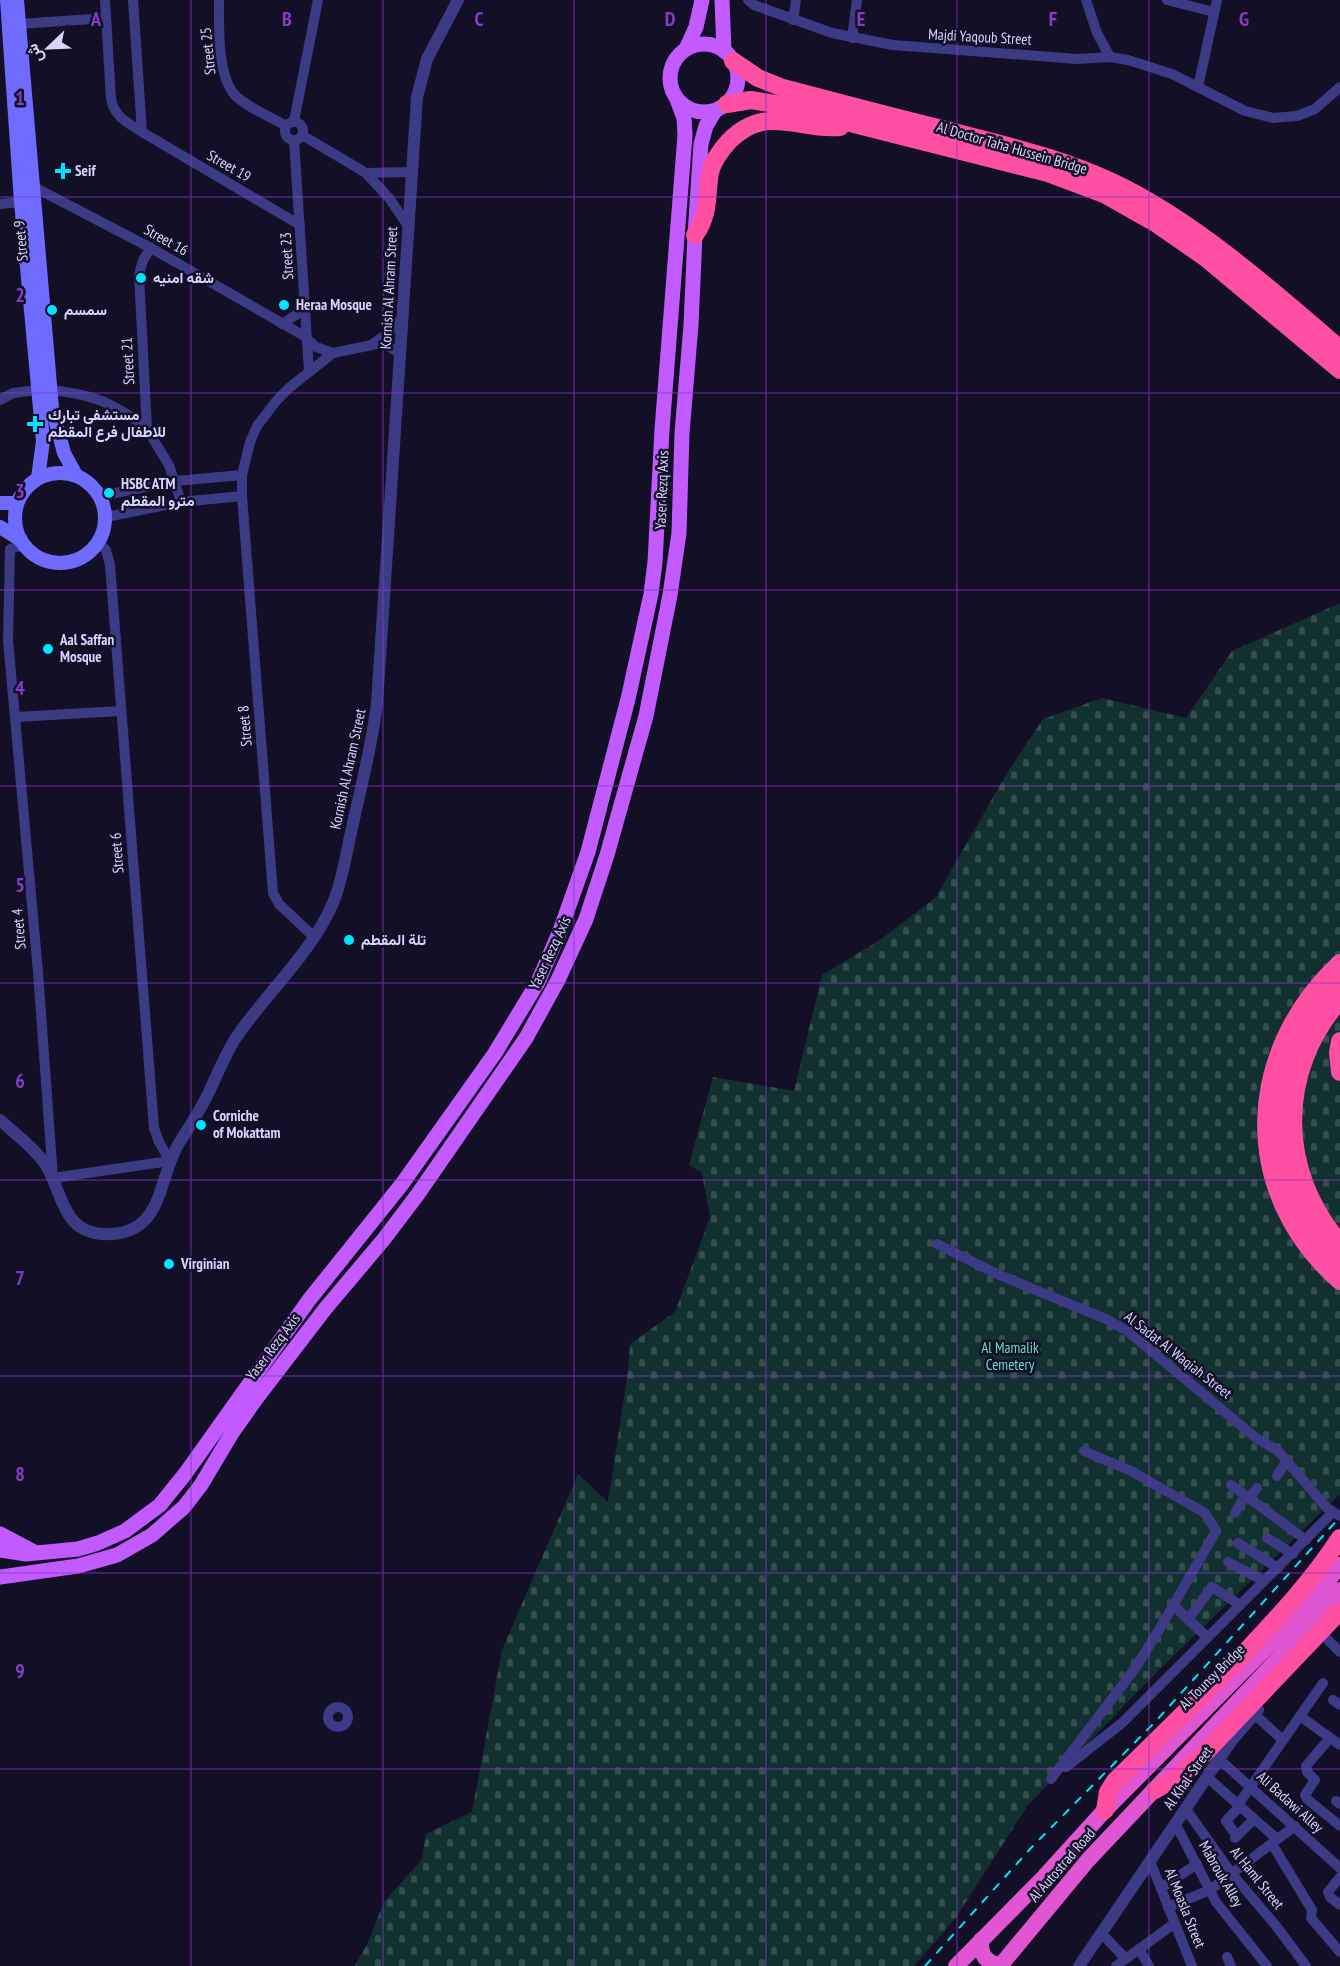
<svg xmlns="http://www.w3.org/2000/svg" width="1340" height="1966" viewBox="0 0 1340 1966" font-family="'PT Sans Narrow',Vazirmatn,sans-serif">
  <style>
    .cemetery { fill: url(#cemetery-stones) }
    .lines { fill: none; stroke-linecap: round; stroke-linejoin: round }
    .minor { stroke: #3d3a85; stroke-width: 10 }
    .tertiary { stroke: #3d3a85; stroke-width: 12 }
    .secondary { stroke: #6f6bff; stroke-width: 14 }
    .primary { stroke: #c25bff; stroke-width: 15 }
    .trunk { stroke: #e055d1; stroke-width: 16 }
    .motorway { stroke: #ff4fa3; stroke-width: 18 }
    .rail { stroke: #00e5ff; stroke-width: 2; stroke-dasharray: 9 8; stroke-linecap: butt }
    .grid { fill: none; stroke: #843dc5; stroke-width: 1.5; stroke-opacity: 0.55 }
    .poi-dot { fill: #00e5ff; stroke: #130f26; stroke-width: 2 }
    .labels { text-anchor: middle; stroke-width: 5; stroke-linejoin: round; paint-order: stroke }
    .street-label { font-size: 15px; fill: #d9d4ff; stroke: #130f26 }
    .poi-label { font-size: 15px; font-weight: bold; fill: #d9d4ff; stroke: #130f26; text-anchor: start }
    .park-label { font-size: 15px; fill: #5fe0c0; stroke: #130f26 }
    .grid-label { font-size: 20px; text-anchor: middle; font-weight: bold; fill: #843dc5; stroke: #130f26; stroke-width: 5; stroke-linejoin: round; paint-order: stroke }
  </style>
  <defs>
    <pattern id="cemetery-stones" width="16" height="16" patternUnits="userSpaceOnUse" patternTransform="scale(1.5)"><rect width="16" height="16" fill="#12302f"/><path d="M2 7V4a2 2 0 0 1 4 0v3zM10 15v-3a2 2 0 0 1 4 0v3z" fill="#344d4e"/></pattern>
  </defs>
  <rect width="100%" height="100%" fill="#130f26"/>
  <path class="cemetery" d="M1340,603V1494L1152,1677L1028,1805L955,1919L914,1966H355L368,1942L384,1902L422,1859L426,1834L472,1812L502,1650L578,1474L608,1502L628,1371L630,1344L675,1312L710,1217L702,1173L689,1165L713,1077L794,1091L822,975L880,940L936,897L1007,773L1043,719L1102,698L1186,718L1232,651Z"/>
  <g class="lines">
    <g class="minor">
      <path d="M105,0L111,98C113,116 128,123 142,132L300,225"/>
      <path d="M133,0L142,132"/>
      <path d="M219,0C219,25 217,76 235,95C246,107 271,117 286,126"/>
      <path d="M748,0L754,5L832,33L893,45L1077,59L1110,57L1128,60L1172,74L1245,111L1273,118L1297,116L1315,109L1340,87"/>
      <path d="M1086,0L1097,33L1110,57"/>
      <path d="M1167,0L1214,12"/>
      <path d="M793,20L796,0"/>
      <path d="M19,24L106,18"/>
      <path d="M852,38L857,0"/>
      <path d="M1198,87L1217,0"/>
      <path d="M294,121L318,0"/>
      <circle cx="294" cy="131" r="9"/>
      <path d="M302,135L366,173L389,198L408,226"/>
      <path d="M294,140L309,371"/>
      <path d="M366,173L411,172"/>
      <path d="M32,186L151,248L306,337"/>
      <path d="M0,204L21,202"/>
      <path d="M151,248L143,260L139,275L147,429L169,465L181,502"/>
      <path d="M282,324L305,309"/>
      <path d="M307,339L316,347L333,353"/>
      <path d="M371,345L387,334L402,319"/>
      <path d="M51,390C94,395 113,402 147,429"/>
      <path d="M0,400L13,393L38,390"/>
      <path d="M100,496L176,481L242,475"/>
      <path d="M106,517L181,502L242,496"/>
      <path d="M24,545L10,549L8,640L38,972L53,1178L170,1161L159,1142L154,1128L110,565L106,550L98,542"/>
      <path d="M16,717L121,711"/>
      <path d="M314,937L279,904L273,893L242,496V475L250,442L257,426L277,400L289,388L333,353L377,344L390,347L400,354"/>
      <path d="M937,1244L997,1274L1106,1319L1127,1331L1255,1437L1278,1451L1327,1508L1340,1516"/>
      <path d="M1277,1476L1286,1462"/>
      <path d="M1231,1485L1306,1540"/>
      <path d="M1249,1498L1257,1488"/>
      <path d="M1235,1513L1245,1496"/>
      <path d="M1267,1538L1293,1554"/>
      <path d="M1238,1543L1278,1568"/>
      <path d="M1228,1562L1264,1581"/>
      <path d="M1174,1606L1207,1637"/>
      <path d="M1189,1618L1212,1587L1240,1605"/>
      <path d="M1326,1638L1340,1652"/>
      <path d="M1333,1700L1340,1705"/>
      <circle cx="338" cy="1717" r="10"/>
      <path d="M1254,1714L1283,1740"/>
      <path d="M1300,1716L1340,1745"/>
      <path d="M1330,1738L1306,1766L1307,1772L1315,1780L1305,1795L1307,1799L1340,1826"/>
      <path d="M1219,1759L1340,1868"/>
      <path d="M1066,1767L1122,1723L1332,1513"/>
      <path d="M1207,1777L1277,1839"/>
      <path d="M1051,1779L1134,1670L1159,1630L1216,1531L1205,1513L1131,1471L1084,1451"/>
      <path d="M1336,1801L1340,1804"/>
      <path d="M1238,1805L1323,1683"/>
      <path d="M1185,1808L1232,1874L1277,1927L1306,1966"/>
      <path d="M1175,1823L1216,1902L1267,1966"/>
      <path d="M1234,1832L1226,1821L1240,1806"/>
      <path d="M1235,1838L1254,1819"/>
      <path d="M1272,1844L1312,1910L1311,1918L1340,1952"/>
      <path d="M1150,1861L1192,1966"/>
      <path d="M1340,1877L1328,1892L1330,1897L1340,1905"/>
      <path d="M1161,1888L1197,1864"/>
      <path d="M1168,1907L1210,1890L1295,1826"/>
      <path d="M1102,1934L1125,1958"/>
      <path d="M1139,1949L1149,1966"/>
      <path d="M1227,1957L1231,1966"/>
      <path d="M1116,1966L1175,1923"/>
    </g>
    <g class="tertiary">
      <path d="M0,1120C14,1133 31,1145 43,1161C64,1189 59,1237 111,1234C164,1232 158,1177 179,1143C188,1129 197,1115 205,1100C215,1080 223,1059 235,1039C264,996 313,951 333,903C343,879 346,853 352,828C361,786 372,746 377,703L417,97L427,59L458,0"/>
      <path d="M1079,1966L1232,1740L1258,1710"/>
    </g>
    <g class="secondary">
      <path d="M7,0L21,202L43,441L38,478"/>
      <path d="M17,0L52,408L64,453L76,475"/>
      <circle cx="60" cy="518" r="45"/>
      <path d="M0,503H17"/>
      <path d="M0,527L21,540"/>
    </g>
    <g class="primary">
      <path d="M722,0L724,51"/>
      <circle cx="704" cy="78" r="34"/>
      <path d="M686,49L696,27L702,0"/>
      <path d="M0,1534L34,1552"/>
      <path d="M0,1550L26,1554L78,1549L98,1543L125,1531L160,1505L185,1474L309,1300L402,1184L495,1053L538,982L560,931L588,852L628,699L651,594L655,562L662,430L685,135L684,118L678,102"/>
      <path d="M0,1577L78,1566L117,1555L152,1535L184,1507L201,1485L232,1433L256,1399L325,1309L384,1239L418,1194L526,1038L558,980L586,919L607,855L646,716L670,595L679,533L682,433L691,325L695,235L701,144L706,126L715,111"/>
    </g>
    <g class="trunk">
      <path d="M981,1940C980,1954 986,1964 1001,1965"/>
      <path d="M956,1966L1044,1877L1105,1810L1313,1601L1340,1565"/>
      <path d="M1000,1966L1088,1860L1325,1609L1340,1590"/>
    </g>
    <g class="motorway">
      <path d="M733,61L758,78L783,88C836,102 889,116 942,129C1000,144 1059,157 1114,183C1194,221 1273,291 1340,349"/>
      <path d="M727,104L751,100L775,104L1048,173L1104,194L1157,224L1206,258L1340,370"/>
      <path d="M695,235C710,213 706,197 710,172C713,160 721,150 729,141C767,103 798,131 840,127"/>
      <path d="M1340,963C1244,1053 1239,1192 1340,1281"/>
      <path d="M1340,981C1262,1060 1259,1184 1340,1262"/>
      <path d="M1340,1000C1277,1071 1278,1172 1340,1243"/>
      <path d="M1340,1041L1338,1053L1340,1072"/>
      <path d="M1155,1790L1177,1777L1201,1757L1340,1611"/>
      <path d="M1105,1810L1108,1792L1115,1781C1160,1737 1205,1693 1249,1648C1282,1613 1314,1578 1340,1538"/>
    </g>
    <path class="rail" d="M925,1966L1031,1848L1156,1721L1340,1517"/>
  </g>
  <path class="grid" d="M191,0V1966M383,0V1966M574,0V1966M766,0V1966M957,0V1966M1149,0V1966M0,197H1340M0,393H1340M0,590H1340M0,786H1340M0,983H1340M0,1180H1340M0,1376H1340M0,1573H1340M0,1769H1340"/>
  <g class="poi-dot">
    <path d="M60 162h6v6h6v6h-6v6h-6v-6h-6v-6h6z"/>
    <circle cx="141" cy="278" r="6"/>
    <circle cx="284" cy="305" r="6"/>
    <circle cx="52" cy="310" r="6"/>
    <path d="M32 415h6v6h6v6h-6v6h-6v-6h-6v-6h6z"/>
    <circle cx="109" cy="493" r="6"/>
    <circle cx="48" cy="649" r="6"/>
    <circle cx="349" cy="940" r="6"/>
    <circle cx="201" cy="1125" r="6"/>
    <circle cx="169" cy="1264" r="6"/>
  </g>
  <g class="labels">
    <g class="street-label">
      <text transform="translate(980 37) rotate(3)" y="5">Majdi Yaqoub Street</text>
      <text transform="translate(208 51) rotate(-96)" y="5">Street 25</text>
      <text transform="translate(1012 148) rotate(16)" y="5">Al Doctor Taha Hussein Bridge</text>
      <text transform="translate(229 166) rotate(30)" y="5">Street 19</text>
      <text transform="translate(166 240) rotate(29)" y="5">Street 16</text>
      <text transform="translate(21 241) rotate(-95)" y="5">Street 9</text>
      <text transform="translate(287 256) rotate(-93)" y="5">Street 23</text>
      <text transform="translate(389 288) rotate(-87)" y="5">Kornish Al Ahram Street</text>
      <text transform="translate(128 361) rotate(-93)" y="5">Street 21</text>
      <text transform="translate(662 490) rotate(-88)" y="5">Yaser Rezq Axis</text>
      <text transform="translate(245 726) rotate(-95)" y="5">Street 8</text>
      <text transform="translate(348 769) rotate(-78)" y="5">Kornish Al Ahram Street</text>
      <text transform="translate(117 853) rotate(-94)" y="5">Street 6</text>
      <text transform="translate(19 929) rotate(-95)" y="5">Street 4</text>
      <text transform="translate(550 953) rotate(-65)" y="5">Yaser Rezq Axis</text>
      <text transform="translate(273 1347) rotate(-53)" y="5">Yaser Rezq Axis</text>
      <text transform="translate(1178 1355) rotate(38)" y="5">Al Sadat Al Waqiah Street</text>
      <text transform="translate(1212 1677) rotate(-45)" y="5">Al Tounsy Bridge</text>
      <text transform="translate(1188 1778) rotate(-55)" y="5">Al Khal' Street</text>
      <text transform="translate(1290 1802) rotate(42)" y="5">Ali Badawi Alley</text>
      <text transform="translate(1062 1865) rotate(-49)" y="5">Al Autostrad Road</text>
      <text transform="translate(1221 1874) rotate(60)" y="5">Mabrouk Alley</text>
      <text transform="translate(1257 1878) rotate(51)" y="5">Al Haml Street</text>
      <text transform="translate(1185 1908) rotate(68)" y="5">Al Moasla Street</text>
    </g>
    <g class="poi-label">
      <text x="75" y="176">Seif</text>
      <text x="153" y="283">شقه امنيه</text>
      <text x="296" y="310">Heraa Mosque</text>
      <text x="64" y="315">سمسم</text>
      <text x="48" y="420">مستشفى تبارك<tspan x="48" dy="17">للاطفال فرع المقطم</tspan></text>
      <text x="121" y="489">HSBC ATM<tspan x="121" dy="17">مترو المقطم</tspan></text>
      <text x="60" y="645">Aal Saffan<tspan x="60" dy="17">Mosque</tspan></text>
      <text x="361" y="945">تلة المقطم</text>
      <text x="213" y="1121">Corniche<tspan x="213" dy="17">of Mokattam</tspan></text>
      <text x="181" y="1269">Virginian</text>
    </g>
    <g class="park-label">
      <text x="1010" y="1353">Al Mamalik<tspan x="1010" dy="17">Cemetery</tspan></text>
    </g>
  </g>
  <g class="grid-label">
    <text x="96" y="26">A</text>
    <text x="287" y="26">B</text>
    <text x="479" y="26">C</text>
    <text x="670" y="26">D</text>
    <text x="861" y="26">E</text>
    <text x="1053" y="26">F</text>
    <text x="1244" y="26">G</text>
    <text x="20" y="105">1</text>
    <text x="20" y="302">2</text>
    <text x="20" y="498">3</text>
    <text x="20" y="695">4</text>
    <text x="20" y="892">5</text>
    <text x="20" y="1088">6</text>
    <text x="20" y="1285">7</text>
    <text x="20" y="1481">8</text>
    <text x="20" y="1678">9</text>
  </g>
  <g transform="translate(48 48) rotate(247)" stroke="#130f26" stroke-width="4.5" paint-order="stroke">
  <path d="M0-4.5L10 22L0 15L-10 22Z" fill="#d9d4ff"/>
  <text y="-9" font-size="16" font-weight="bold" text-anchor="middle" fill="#d9d4ff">ش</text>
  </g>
</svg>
